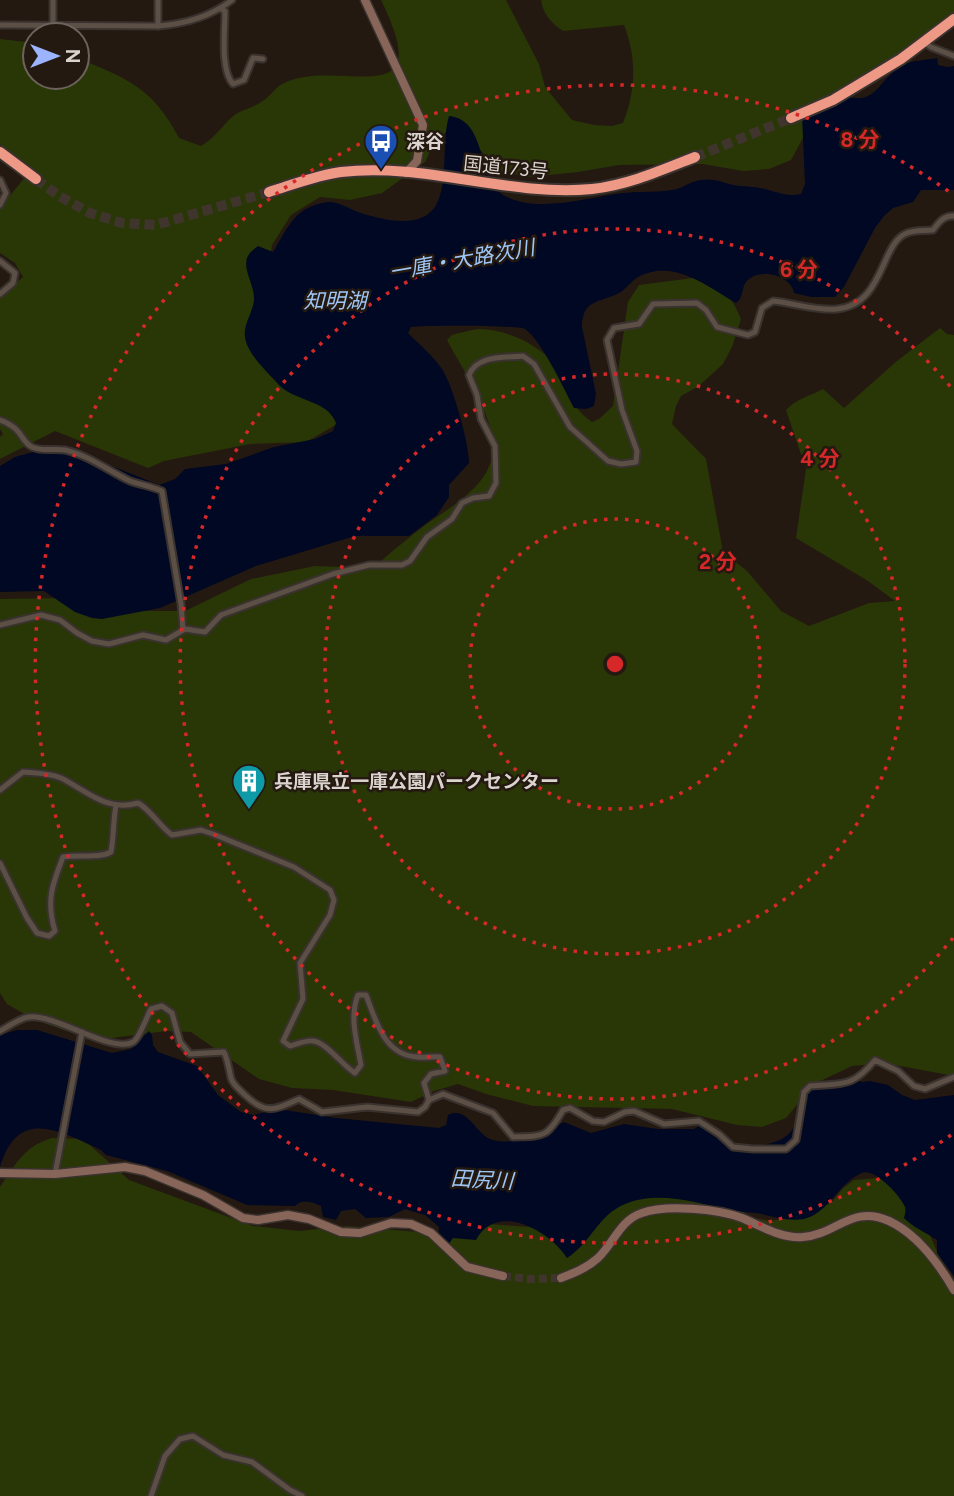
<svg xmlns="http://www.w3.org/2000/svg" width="954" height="1496" viewBox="0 0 954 1496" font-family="Figtree,'Noto Sans JP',sans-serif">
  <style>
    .green { fill: #293606 }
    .water { fill: #000823 }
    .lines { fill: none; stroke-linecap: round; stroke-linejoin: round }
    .secondary-tunnel { stroke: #3f352d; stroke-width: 8; stroke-dasharray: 8 4; stroke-linecap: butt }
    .highway-tunnel { stroke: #3f352d; stroke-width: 10; stroke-dasharray: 10 5; stroke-linecap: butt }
    .street-casing { stroke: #3a322e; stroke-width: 9 }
    .secondary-casing { stroke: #3a322e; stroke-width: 11 }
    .highway-casing { stroke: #3a322e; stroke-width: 14 }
    .street { stroke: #5c4f46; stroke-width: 5 }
    .secondary { stroke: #886559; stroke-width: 8 }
    .highway { stroke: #ee9886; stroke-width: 10 }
    .ring { fill: none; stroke: #d62828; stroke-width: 3.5; stroke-dasharray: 3.5 7 }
    .labels { text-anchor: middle; stroke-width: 5; stroke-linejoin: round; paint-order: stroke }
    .poi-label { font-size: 19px; font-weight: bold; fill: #dbd3ce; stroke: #241911; text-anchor: start }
    .street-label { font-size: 19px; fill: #dbd3ce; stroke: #241911 }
    .water-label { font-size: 21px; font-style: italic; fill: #9dc6f7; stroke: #241911 }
    .centre { fill: #d62828; stroke: #241911; stroke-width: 3.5 }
    .ring-label { font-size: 21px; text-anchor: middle; font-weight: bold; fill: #d62828; stroke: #241911; stroke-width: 5; stroke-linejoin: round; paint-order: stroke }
  </style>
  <rect width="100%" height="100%" fill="#241911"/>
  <g class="green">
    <path d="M381,0H506L539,64L545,87L572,120L594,125L612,126L623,123C636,90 637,59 624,25L563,31C551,23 543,14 541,0H954V24L840,92L826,96L791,160L769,169L743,171L703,164L619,165L578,172L529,177L498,171L467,134L447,131L434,144L425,162L382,193L350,200L320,197L291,215L272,245L267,279L346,419L306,442L250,444L164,461L148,468L55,431L0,459V437L3,434L0,429V296L23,277L15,263L0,253V208L30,171L0,144V39L35,43V77H77V58C127,78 153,88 179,138L201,146C216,137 220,128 232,117C240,110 253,108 261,102C269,98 274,89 282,84C337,55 440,120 381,0Z"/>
    <path d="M693,278C722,287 729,291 741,319L732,347L723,364L699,386L681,396L676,406L672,424L706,459L723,552L747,571L781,611L809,626L869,603L895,601L868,581L796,538L806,469L786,410C796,399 810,396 823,389L844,408L897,361L940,328L947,334L954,335V1076L884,1063L852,1066L814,1084L786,1118L762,1127L737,1125L672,1109L533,1106L486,1094L458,1084L434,1091L411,1102L333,1090L292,1088L259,1079L191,1032L166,1031L112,1038L70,1032L35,1020L7,1004L0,993V599L66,598L108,611H185L251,579L315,566L374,568C391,551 410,537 428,523C455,504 496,482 493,443C490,410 463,370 447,340L452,335C460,333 470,330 479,329C506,329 541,345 556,367C571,390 566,403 592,422L599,419L613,406L628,302L639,285Z"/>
    <path d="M52,1138L83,1139L129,1180L253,1226L299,1231L347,1226L418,1232L438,1240L489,1224L571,1230L631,1199L656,1195L725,1202L754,1218L770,1221L811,1214L832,1202L842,1189L854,1180L890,1177L918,1209L954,1289V1496H0V1187C17,1163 23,1147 52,1138Z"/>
  </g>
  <g class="water">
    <path d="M937,58L938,65L947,67L954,66V190H921L913,202L893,208L884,216L875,228L844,287L835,297H811L794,293C792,276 762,268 749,279C740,286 745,297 736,303C707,286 673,258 638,277C630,282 625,291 617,294C598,303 582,300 582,327L596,394L594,406L586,409L574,408C564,389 542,341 525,329C518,325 422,325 411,327L408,333C420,345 433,356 442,369C453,386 469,443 469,463L449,485V497L437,515L409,536H355L256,566L160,608L102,619L92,618L75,612L44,591L0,592V466L15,457L33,452L40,454L62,448L72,450L159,485L175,479L185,469L226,464L274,447L315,439L333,431L336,423C328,400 294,401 279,385C268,373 247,354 245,337C243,325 253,312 254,300C255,286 243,271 247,258C249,253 253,250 258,246L273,252C283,236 292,214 310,207C316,204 325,202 331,202C342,203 351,210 361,213C383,220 422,230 436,205C449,182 441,143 449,116C489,120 475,182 507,197C540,213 589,197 623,193C640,191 660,193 677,189C686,186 692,181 701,180C713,178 722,182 733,185C743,187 754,186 765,189C778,192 786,197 801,194L805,184L802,115L841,94C877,110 878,77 904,65C913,60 927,60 937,58Z"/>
    <path d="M17,1030H37L112,1053L131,1049L149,1031L152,1035L153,1045L158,1052L197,1066L218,1095L241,1112L253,1115L278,1109L336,1118L439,1128L446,1125L448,1115C468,1105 477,1137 493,1140C517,1146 543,1133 564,1122L591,1133L624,1124L658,1129H694L702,1124C711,1130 723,1142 734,1144C752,1148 784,1146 794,1127C799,1116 799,1102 802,1090L812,1083L851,1077L862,1082L870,1081L888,1085L902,1095L915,1100L954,1095V1276L937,1253V1240C925,1232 914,1228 904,1218C905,1214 906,1211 905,1207C901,1196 874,1167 862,1173C839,1182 829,1213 804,1219C788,1222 772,1216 756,1213C748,1212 739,1212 730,1210C696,1203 659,1190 625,1204C598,1215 590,1244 567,1258C550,1231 497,1201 476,1240L453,1238L448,1245L438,1240L439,1227L425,1215L405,1209L389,1217L366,1218L355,1209L341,1211L336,1220L323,1217L321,1206C313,1202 302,1198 295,1206L247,1205L167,1171L106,1155L101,1150C60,1131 18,1106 0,1167V1035Z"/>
  </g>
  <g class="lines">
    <path class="secondary-tunnel" d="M503,1276L529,1279L561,1278"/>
    <g class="highway-tunnel">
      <path d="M695,157L791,118"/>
      <path d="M36,179L59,196L90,213L122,223L156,225L269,192"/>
    </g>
    <defs>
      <g id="street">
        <path d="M158,0V26"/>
        <path d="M221,9L225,11C225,30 220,70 233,84L244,80L253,58L263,59"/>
        <path d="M0,25L158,26C185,24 210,17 232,0"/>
        <path d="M53,25V0"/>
        <path d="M923,42L931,47L954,56"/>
        <path d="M0,180L6,193L0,205"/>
        <path d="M0,261L15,273L13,283L0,294"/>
        <path d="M0,420C23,428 21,442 32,447C43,452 54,448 65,450C88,455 109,471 130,481C141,485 151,486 162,491L181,604L183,630"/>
        <path d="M0,625L41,615L60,620L77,633L92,641L109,644L143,635L166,640L185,629L205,632L221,615L333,574L369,565H402L410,561L427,537L452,519L462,503L473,498L489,496L496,483L495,446L481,419L477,395L469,375C477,355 503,358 523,356L534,364L570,427L608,461L621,464L636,462L637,451L622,410L607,340L614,328L639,324L653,304L697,303L706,310L717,327L748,335L755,332L762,308L773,301C794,303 815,311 837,309C885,304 880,243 907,233C914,230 925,231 933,230C939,222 944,215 954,216"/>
        <path d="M0,790L23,772C35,773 50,773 61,778C87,791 106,812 138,803C152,811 159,826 172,835L201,830L213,834L294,867L330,890L334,900L330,915L300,963L303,999L283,1041L290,1046C297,1044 306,1040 313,1041C326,1042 343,1066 355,1073L361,1065C357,1042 349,1017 358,995H366C376,1021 384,1055 417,1057C425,1058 433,1056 440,1057L445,1071L431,1074L424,1083L429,1100"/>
        <path d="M0,863L27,918L37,933L49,936L55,931C46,901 52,885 63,857C79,854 98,859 111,852C114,836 113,821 116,805"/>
        <path d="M0,1031C9,1026 20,1018 29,1017C57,1014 111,1054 133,1042C139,1039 147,1016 151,1009L162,1006L172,1013L180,1042L190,1054L224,1052C228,1061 229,1069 231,1078C233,1085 240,1090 245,1095C266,1115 274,1110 299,1099L322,1112L367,1107L418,1112L425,1107L429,1100L443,1094L493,1113L513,1137C544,1136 547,1138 563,1110L570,1108L593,1121L604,1122L625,1112L634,1111L664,1124L699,1121L719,1134L733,1147L753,1149H786L796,1140L804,1092L810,1086C843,1083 852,1088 875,1060L898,1071L914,1086L925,1089L954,1077"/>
        <path d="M55,1174L82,1032"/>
        <path d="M151,1496L165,1456L180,1439L193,1436L223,1455L252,1462L290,1490L302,1496"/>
      </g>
      <g id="secondary">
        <path d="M365,0L423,125L417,161L406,173"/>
        <path d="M0,1173L55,1174L125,1167L145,1171L203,1195L243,1218L258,1220L288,1215L309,1219L341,1232L360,1233L391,1223L411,1224L431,1233L467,1267L503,1276"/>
        <path d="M561,1278C574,1273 587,1268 598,1258C614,1243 620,1220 642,1213C666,1204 718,1209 742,1218C761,1226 782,1239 803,1237C836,1235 852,1204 889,1221C917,1234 939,1264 954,1290"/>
      </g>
      <g id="highway">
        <path d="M791,118L833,100L901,59L954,19"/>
        <path d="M0,152L36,179"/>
        <path d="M269,192C292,185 317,175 341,172C425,162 509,197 592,189C628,185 662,170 695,157"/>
      </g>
    </defs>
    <use href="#street" class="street-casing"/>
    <use href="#secondary" class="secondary-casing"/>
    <use href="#highway" class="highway-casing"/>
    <use href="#street" class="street"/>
    <use href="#secondary" class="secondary"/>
    <use href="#highway" class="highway"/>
  </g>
  <g class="ring">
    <circle cx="615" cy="664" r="145"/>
    <circle cx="615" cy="664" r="290"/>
    <path d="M953 938A435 435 0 1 1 953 390"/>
    <path d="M951 1135A579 579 0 1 1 951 193"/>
  </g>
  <defs>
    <symbol id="bus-pin" viewBox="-11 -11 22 30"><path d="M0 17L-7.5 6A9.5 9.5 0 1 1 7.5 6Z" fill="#1a4fb4" stroke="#241911"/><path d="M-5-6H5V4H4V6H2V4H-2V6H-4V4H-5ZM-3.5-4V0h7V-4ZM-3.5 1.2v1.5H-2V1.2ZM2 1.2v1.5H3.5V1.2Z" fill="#fff"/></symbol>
    <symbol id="building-pin" viewBox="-11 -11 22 30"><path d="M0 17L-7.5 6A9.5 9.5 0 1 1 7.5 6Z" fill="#0f9aa8" stroke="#241911"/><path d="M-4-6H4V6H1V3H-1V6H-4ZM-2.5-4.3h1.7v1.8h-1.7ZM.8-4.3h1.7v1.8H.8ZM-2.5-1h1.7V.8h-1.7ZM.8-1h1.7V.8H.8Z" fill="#fff"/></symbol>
  </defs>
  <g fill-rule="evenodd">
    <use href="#bus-pin" x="362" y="122" width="38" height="52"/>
    <use href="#building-pin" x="230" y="762" width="38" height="52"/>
  </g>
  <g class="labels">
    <g class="poi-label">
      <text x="406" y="148">深谷</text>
      <text x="274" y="788">兵庫県立一庫公園パークセンター</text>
    </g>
    <g class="street-label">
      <text transform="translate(506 167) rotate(6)" y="7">国道173号</text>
    </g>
    <g class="water-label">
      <text transform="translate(462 260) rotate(-10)" y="7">一庫・大路次川</text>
      <text x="335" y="308">知明湖</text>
      <text transform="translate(482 1180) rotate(3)" y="7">田尻川</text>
    </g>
  </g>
  <circle cx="615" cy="664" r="10" class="centre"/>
  <g class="ring-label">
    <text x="860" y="147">8 分</text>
    <text x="799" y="277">6 分</text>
    <text x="820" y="466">4 分</text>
    <text x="718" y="569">2 分</text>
  </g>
  <g transform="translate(56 56) rotate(90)"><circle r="33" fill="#241911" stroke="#6d635d" stroke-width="2"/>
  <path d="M0-5L12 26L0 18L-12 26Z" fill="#9cb4fd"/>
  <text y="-10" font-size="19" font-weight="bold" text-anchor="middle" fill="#dbd3ce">N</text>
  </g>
</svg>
